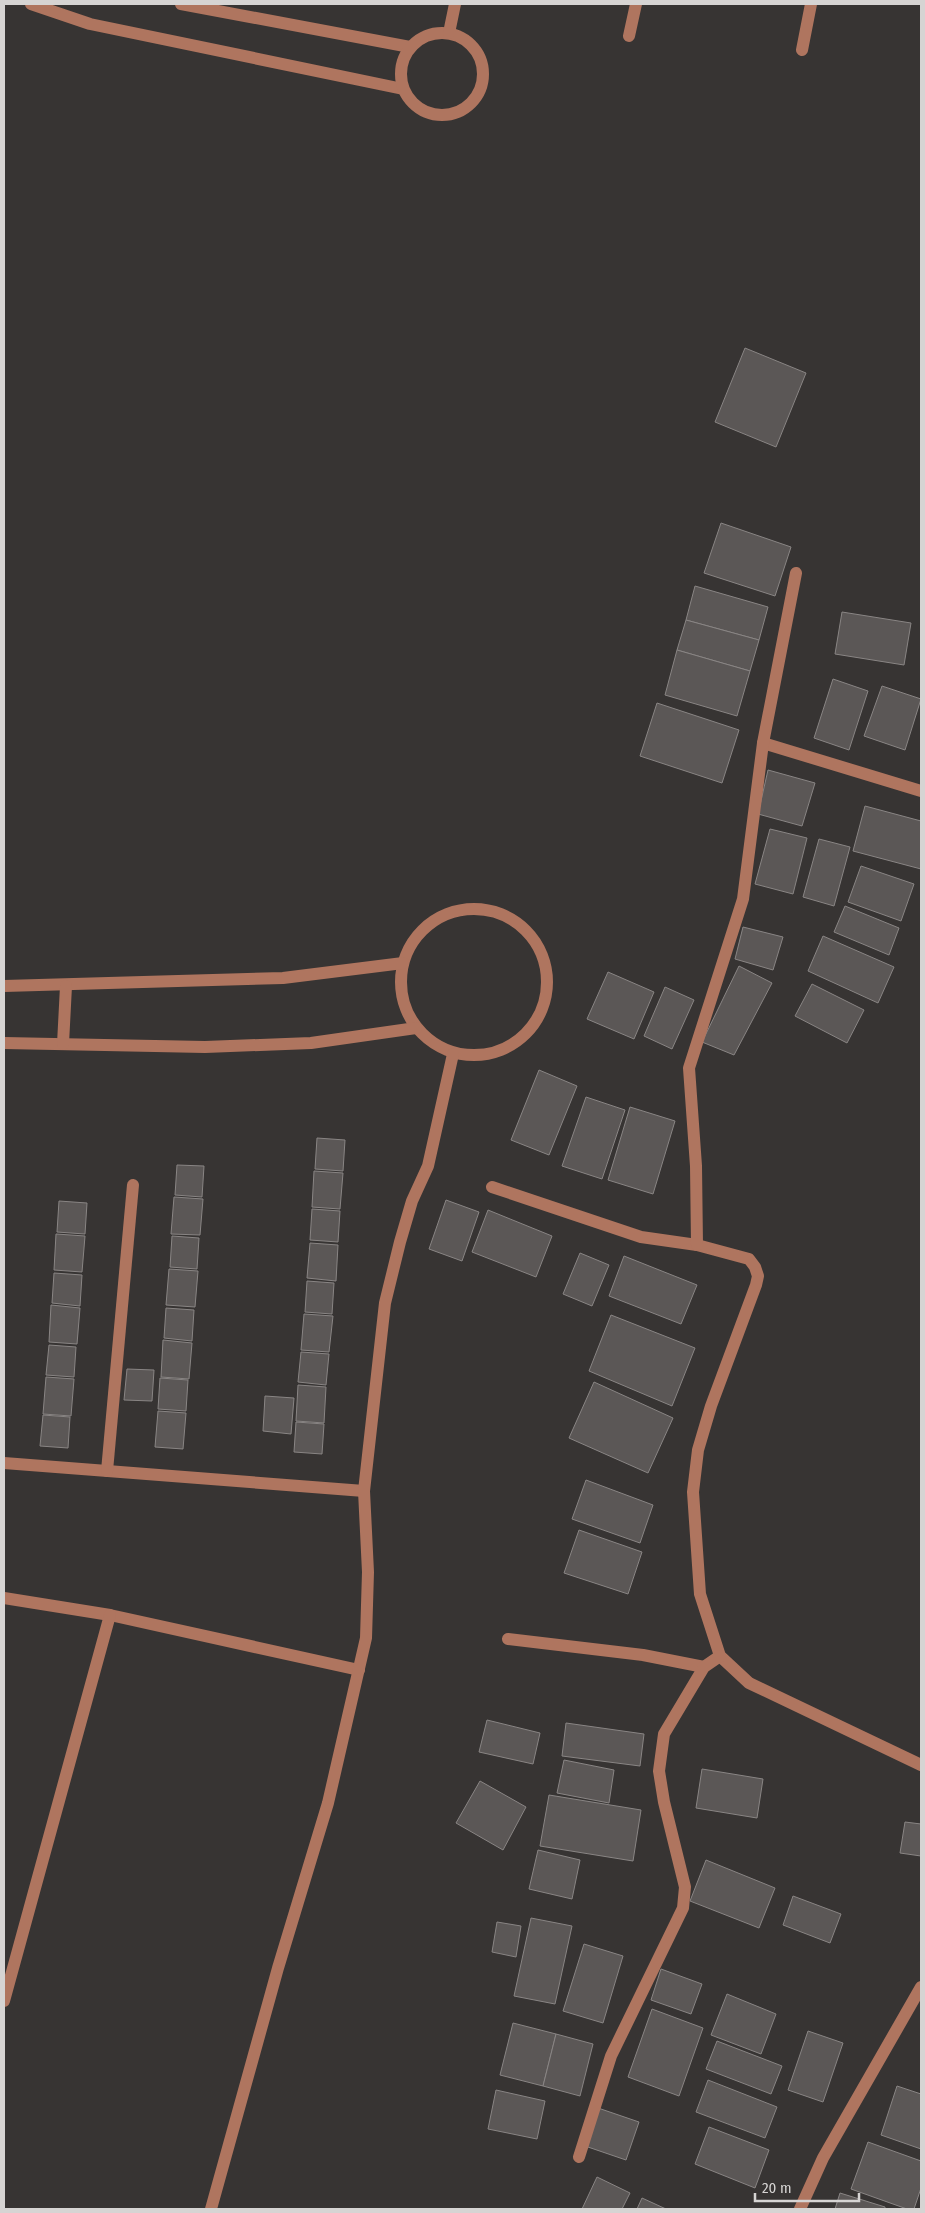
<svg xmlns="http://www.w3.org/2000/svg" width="925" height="2213" viewBox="0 0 925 2213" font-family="'Fira Sans Condensed',sans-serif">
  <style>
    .building { fill: #5b5756; stroke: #898584 }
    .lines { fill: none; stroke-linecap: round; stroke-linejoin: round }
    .minor { stroke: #af755f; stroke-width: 12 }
  </style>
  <rect width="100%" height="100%" fill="#373433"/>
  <g class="building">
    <path d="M745,348L806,373L776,447L715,422Z"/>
    <path d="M721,523L791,547L775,596L704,573Z"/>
    <path d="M695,586L768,607L759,640L686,620Z"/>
    <path d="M842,612L911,623L904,665L835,654Z"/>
    <path d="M686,620L759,640L750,671L677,650Z"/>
    <path d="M677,650L750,671L737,716L665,695Z"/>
    <path d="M833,679L868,691L849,750L814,738Z"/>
    <path d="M882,686L921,699L905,750L864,736Z"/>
    <path d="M657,703L739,730L722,783L640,756Z"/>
    <path d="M768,770L815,783L802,826L758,814Z"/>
    <path d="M865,806L921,821V869L853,851Z"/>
    <path d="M770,829L807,838L793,894L755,884Z"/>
    <path d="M819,839L850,847L834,906L803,897Z"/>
    <path d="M861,866L914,884L901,921L848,902Z"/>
    <path d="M845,906L899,928L889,955L834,932Z"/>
    <path d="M743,927L783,937L773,970L735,959Z"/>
    <path d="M823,936L894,967L878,1003L808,971Z"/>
    <path d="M739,966L772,983L734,1055L702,1042Z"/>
    <path d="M608,972L654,992L634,1039L587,1019Z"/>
    <path d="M812,984L864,1010L847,1043L795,1016Z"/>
    <path d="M665,987L694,1000L672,1049L644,1036Z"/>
    <path d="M539,1070L577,1086L549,1155L511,1140Z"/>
    <path d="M586,1097L625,1110L602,1179L562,1166Z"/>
    <path d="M630,1107L675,1121L653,1194L608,1180Z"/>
    <path d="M317,1138L345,1140L343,1171L315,1169Z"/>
    <path d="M177,1165L204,1166L202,1197L175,1195Z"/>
    <path d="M314,1171L343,1173L340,1209L312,1207Z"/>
    <path d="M174,1197L203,1199L200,1235L171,1234Z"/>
    <path d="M446,1200L479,1212L462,1261L429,1249Z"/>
    <path d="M59,1201L87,1203L85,1234L57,1232Z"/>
    <path d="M312,1209L340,1211L338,1242L310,1240Z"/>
    <path d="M488,1210L552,1236L536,1277L472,1252Z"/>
    <path d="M56,1234L85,1236L82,1272L54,1270Z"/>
    <path d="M172,1236L199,1238L197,1269L170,1267Z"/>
    <path d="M310,1243L338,1245L336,1281L307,1278Z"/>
    <path d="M580,1253L609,1265L592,1306L563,1294Z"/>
    <path d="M624,1256L697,1285L681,1324L609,1296Z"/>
    <path d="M169,1269L198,1271L195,1307L166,1305Z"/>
    <path d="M54,1273L82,1275L80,1306L52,1303Z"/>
    <path d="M307,1281L334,1283L332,1314L305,1312Z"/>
    <path d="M51,1305L80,1308L77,1344L49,1342Z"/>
    <path d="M166,1308L194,1310L192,1341L164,1338Z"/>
    <path d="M304,1314L333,1316L329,1352L301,1350Z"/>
    <path d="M611,1315L695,1348L672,1406L589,1371Z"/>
    <path d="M163,1340L192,1343L189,1379L161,1377Z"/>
    <path d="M49,1345L76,1347L74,1377L46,1375Z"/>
    <path d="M301,1352L329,1354L326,1385L298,1382Z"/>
    <path d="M127,1369L154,1370L152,1401L124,1400Z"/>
    <path d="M46,1377L74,1379L71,1416L43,1414Z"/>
    <path d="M160,1378L188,1380L186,1411L158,1409Z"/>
    <path d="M594,1382L673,1418L648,1473L569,1438Z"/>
    <path d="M298,1385L326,1387L324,1423L296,1421Z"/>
    <path d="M265,1396L294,1398L291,1434L263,1431Z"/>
    <path d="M158,1411L186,1413L183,1449L155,1447Z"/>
    <path d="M43,1415L70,1417L68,1448L40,1446Z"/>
    <path d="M296,1422L324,1424L322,1454L294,1452Z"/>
    <path d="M586,1480L653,1505L640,1543L572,1519Z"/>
    <path d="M579,1530L642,1552L628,1594L564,1573Z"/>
    <path d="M487,1720L540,1733L533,1764L479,1752Z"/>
    <path d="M566,1723L644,1734L640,1766L562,1756Z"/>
    <path d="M564,1760L614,1770L609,1803L557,1793Z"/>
    <path d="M702,1769L763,1779L757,1818L696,1808Z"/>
    <path d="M480,1781L526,1807L503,1850L456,1823Z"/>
    <path d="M549,1795L641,1810L633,1861L540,1846Z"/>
    <path d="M905,1822L921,1824V1856L900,1853Z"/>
    <path d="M538,1850L580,1860L572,1899L529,1889Z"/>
    <path d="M706,1860L775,1888L759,1928L690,1901Z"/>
    <path d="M793,1896L841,1914L830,1943L783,1925Z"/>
    <path d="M531,1918L572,1926L555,2004L514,1996Z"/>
    <path d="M497,1922L521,1926L516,1957L492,1952Z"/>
    <path d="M584,1944L623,1956L603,2023L563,2011Z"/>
    <path d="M661,1969L702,1984L691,2014L651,2000Z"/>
    <path d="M727,1994L776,2014L761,2054L711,2035Z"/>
    <path d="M652,2009L703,2028L679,2096L628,2077Z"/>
    <path d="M513,2023L556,2034L543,2086L500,2075Z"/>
    <path d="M808,2031L843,2043L823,2102L788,2090Z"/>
    <path d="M556,2034L593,2044L580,2096L543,2086Z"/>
    <path d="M717,2041L782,2066L771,2094L706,2069Z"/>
    <path d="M708,2080L777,2107L765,2138L696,2112Z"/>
    <path d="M897,2086L921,2094V2149L881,2135Z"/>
    <path d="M496,2090L545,2101L537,2139L488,2129Z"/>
    <path d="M598,2108L639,2122L626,2160L585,2146Z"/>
    <path d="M709,2127L769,2150L755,2188L695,2164Z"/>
    <path d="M868,2142L921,2161V2188L914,2209H907L851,2189Z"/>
    <path d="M597,2177L630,2193L622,2209H582Z"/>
    <path d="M840,2193L885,2207V2209H835Z"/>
    <path d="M642,2198L666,2209H637Z"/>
  </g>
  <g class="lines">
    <g class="minor">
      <path d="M31,4L90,24L403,89"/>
      <path d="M181,4L410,47"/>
      <circle cx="442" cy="74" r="41"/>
      <path d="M449,33L455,4"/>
      <path d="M629,36L636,4"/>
      <path d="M802,50L811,4"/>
      <path d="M763,743L921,791"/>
      <circle cx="474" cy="982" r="73"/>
      <path d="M4,986L283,978L403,963"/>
      <path d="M4,1043L205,1047L311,1043L416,1028"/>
      <path d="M63,1044L66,986"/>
      <path d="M492,1187L641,1237L697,1245L749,1259L755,1267L758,1276L756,1285L711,1406L698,1450L693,1492L700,1594L720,1656L749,1683L921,1765"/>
      <path d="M697,1245L696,1166L689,1068L743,899L763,743L796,573"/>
      <path d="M4,1463L364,1491"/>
      <path d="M107,1471L133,1185"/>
      <path d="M4,1598L110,1615L359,1670"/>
      <path d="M508,1639L643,1655L704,1667"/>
      <path d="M4,2001L110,1615"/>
      <path d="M579,2157L611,2056L683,1908L685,1887L664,1802L659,1771L664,1734L704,1667L720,1656"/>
      <path d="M211,2209L278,1968L328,1803L366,1638L368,1572L364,1491L385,1303L400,1242L412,1201L428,1166L453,1054"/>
      <path d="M800,2209L823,2158L921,1987"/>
    </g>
  </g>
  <rect width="925" height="2213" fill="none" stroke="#d6d4d3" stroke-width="10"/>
  <path d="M755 2193v8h104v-8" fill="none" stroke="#d6d4d3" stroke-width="2.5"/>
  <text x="762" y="2193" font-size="15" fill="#d6d4d3" stroke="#373433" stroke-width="4" paint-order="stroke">20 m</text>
</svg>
